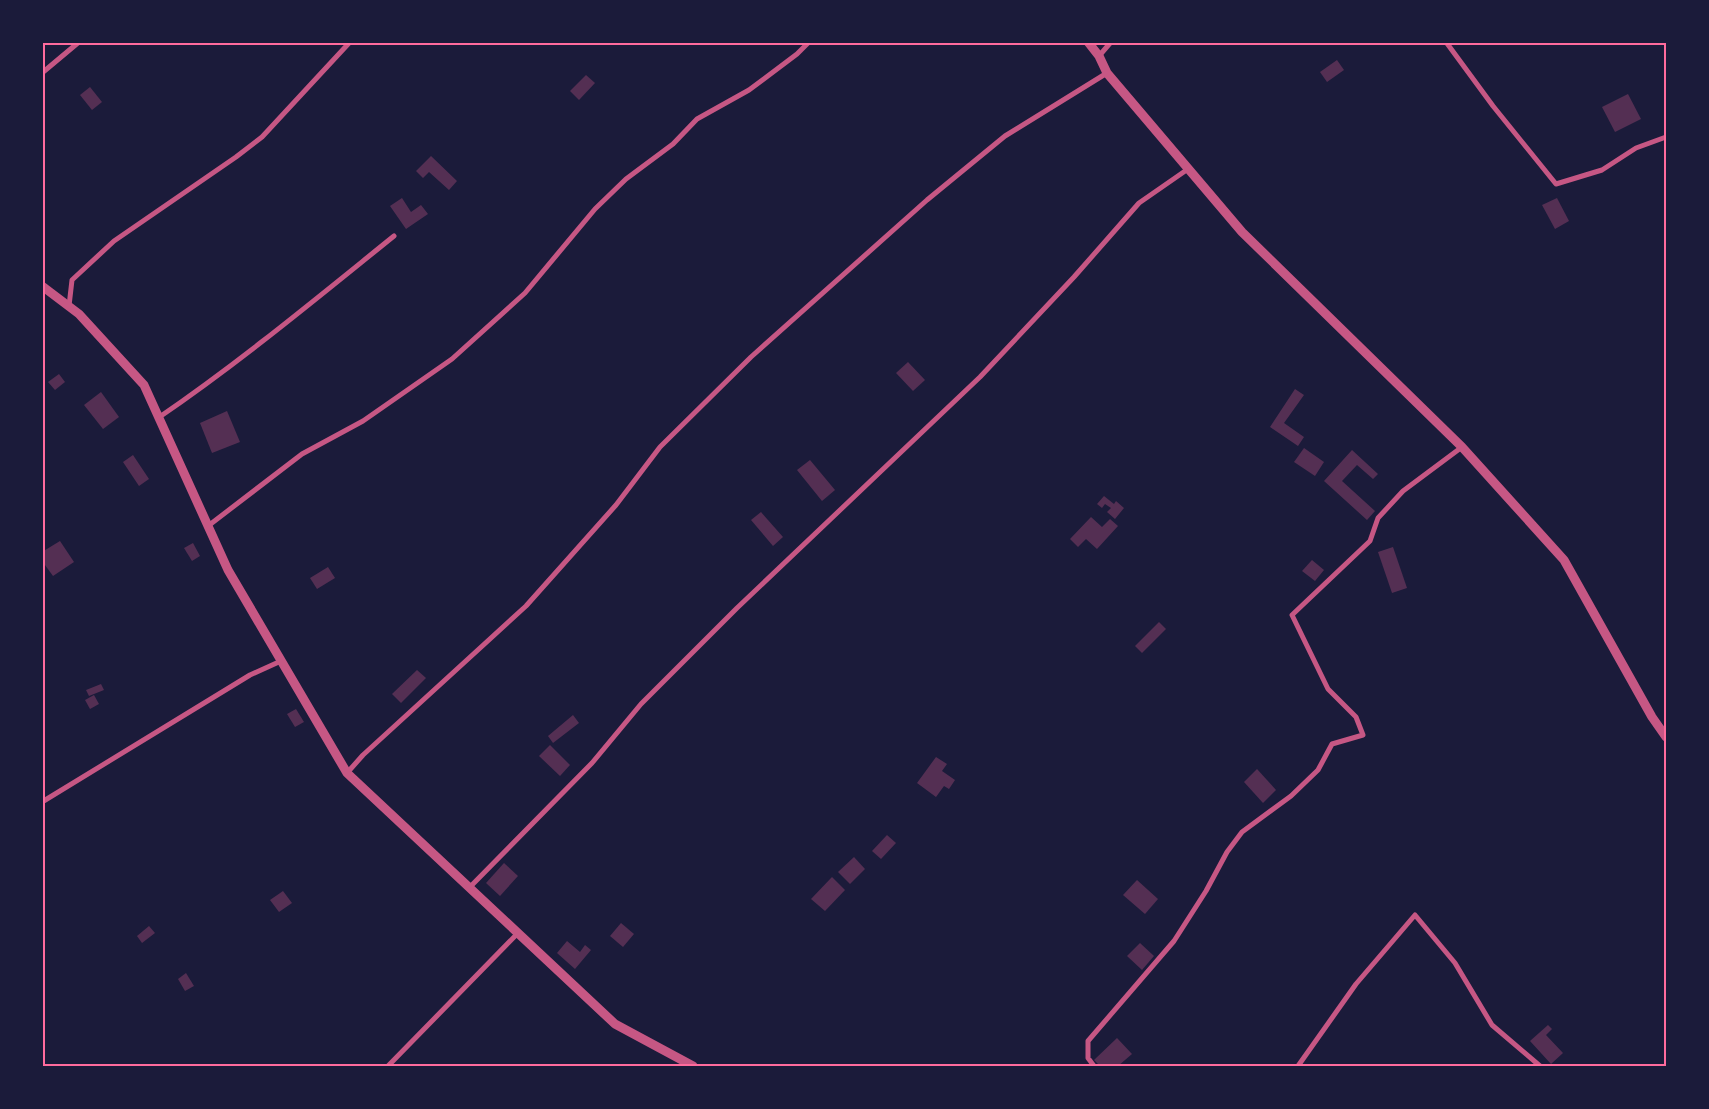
<svg xmlns="http://www.w3.org/2000/svg" width="1709" height="1109" viewBox="0 0 1709 1109" font-family="Georgia,serif">
  <style>
    .building { fill: #542f53 }
    .lines { fill: none; stroke-linecap: round; stroke-linejoin: round }
    .minor { stroke: #c65784; stroke-width: 5 }
    .tertiary { stroke: #c65784; stroke-width: 9 }
    .neatline { fill: none; stroke: #ff6b9d; stroke-width: 2 }
  </style>
  <rect width="100%" height="100%" fill="#1b1b3a"/>
  <g class="building">
    <path d="M1337,60L1344,70L1327,82L1320,72Z"/>
    <path d="M586,75L595,83L579,100L570,91Z"/>
    <path d="M90,87L102,102L92,110L80,95Z"/>
    <path d="M1628,94L1641,119L1615,132L1602,107Z"/>
    <path d="M431,156L457,181L449,190L429,172L423,178L416,171Z"/>
    <path d="M402,198L411,212L421,205L428,214L406,229L390,206Z"/>
    <path d="M1557,198L1569,221L1555,229L1542,205Z"/>
    <path d="M908,362L925,380L913,391L896,373Z"/>
    <path d="M59,374L65,382L55,390L48,382Z"/>
    <path d="M1295,389L1304,395L1284,423L1304,437L1298,446L1270,427Z"/>
    <path d="M101,392L119,417L103,429L84,405Z"/>
    <path d="M227,411L240,442L212,453L200,423Z"/>
    <path d="M1304,448L1324,462L1315,476L1294,462Z"/>
    <path d="M1352,450L1378,474L1373,479L1357,465L1342,481L1375,511L1367,520L1324,481Z"/>
    <path d="M133,455L149,479L139,486L123,462Z"/>
    <path d="M810,460L835,490L822,501L797,470Z"/>
    <path d="M1104,496L1114,504L1116,501L1124,508L1115,519L1107,512L1111,508L1105,504L1102,508L1097,504Z"/>
    <path d="M761,512L783,537L773,546L751,520Z"/>
    <path d="M1091,517L1102,527L1110,519L1118,526L1097,549L1086,539L1078,547L1070,539Z"/>
    <path d="M60,541L74,562L53,576L42,561V552Z"/>
    <path d="M193,543L200,556L192,561L184,548Z"/>
    <path d="M1393,547L1407,588L1392,593L1378,552Z"/>
    <path d="M1312,560L1324,570L1315,581L1302,571Z"/>
    <path d="M328,567L335,578L317,589L310,578Z"/>
    <path d="M1159,622L1166,629L1142,653L1135,646Z"/>
    <path d="M417,670L426,678L401,703L392,694Z"/>
    <path d="M101,684L104,690L89,696L86,690Z"/>
    <path d="M94,695L99,704L90,709L85,700Z"/>
    <path d="M296,709L304,722L295,727L287,714Z"/>
    <path d="M573,715L579,723L553,743L548,736Z"/>
    <path d="M550,745L570,765L560,776L539,756Z"/>
    <path d="M936,757L947,764L942,771L955,780L949,789L944,786L936,797L917,783Z"/>
    <path d="M1257,769L1276,790L1263,803L1244,782Z"/>
    <path d="M887,835L896,843L881,859L872,851Z"/>
    <path d="M854,857L865,869L850,884L838,872Z"/>
    <path d="M504,863L518,876L500,896L486,883Z"/>
    <path d="M832,877L845,890L825,911L811,899Z"/>
    <path d="M1137,880L1158,899L1145,914L1123,895Z"/>
    <path d="M283,891L292,903L279,912L270,900Z"/>
    <path d="M621,923L634,934L623,947L610,936Z"/>
    <path d="M149,926L155,933L142,943L137,936Z"/>
    <path d="M567,941L580,952L585,945L591,950L575,969L557,953Z"/>
    <path d="M1140,943L1154,956L1142,970L1127,956Z"/>
    <path d="M186,973L194,986L185,991L178,979Z"/>
    <path d="M1548,1025L1552,1029L1546,1035L1563,1053L1551,1064L1530,1041Z"/>
    <path d="M1117,1038L1132,1054L1118,1066H1100L1094,1060Z"/>
  </g>
  <g class="lines">
    <g class="minor">
      <path d="M1446,42L1493,106L1556,184L1602,170L1636,148L1666,137"/>
      <path d="M1099,56L1111,42"/>
      <path d="M42,73L79,42"/>
      <path d="M69,306L72,280L114,241L236,157L262,137L350,42"/>
      <path d="M158,418C240,362 317,298 394,236"/>
      <path d="M208,526L302,454L363,421L452,359L525,293L595,209L626,179L673,144L697,119L749,90L797,54L809,42"/>
      <path d="M347,773L363,755L526,606L616,505L660,447L751,357L927,200L1005,136L1107,73"/>
      <path d="M42,802L250,675L281,661"/>
      <path d="M469,888L592,763L641,704L737,608L980,377L1074,277L1139,203L1188,169"/>
      <path d="M388,1066L518,933"/>
      <path d="M1094,1066L1088,1058V1041L1174,941L1206,891L1227,852L1242,832L1291,796L1318,770L1332,744L1363,735L1356,717L1328,689L1292,615L1370,541L1378,518L1403,491L1462,447"/>
      <path d="M1298,1066L1356,984L1415,915L1455,963L1492,1025L1540,1066"/>
    </g>
    <g class="tertiary">
      <path d="M1088,42L1099,56L1107,73L1242,232L1462,447L1564,560L1652,717L1666,737"/>
      <path d="M42,286L79,314L144,385L228,570L347,773L615,1024L693,1066"/>
    </g>
  </g>
  <rect width="1709" height="1109" fill="none" stroke="#1b1b3a" stroke-width="88"/>
  <rect x="44" y="44" width="1621" height="1021" class="neatline"/>
</svg>
